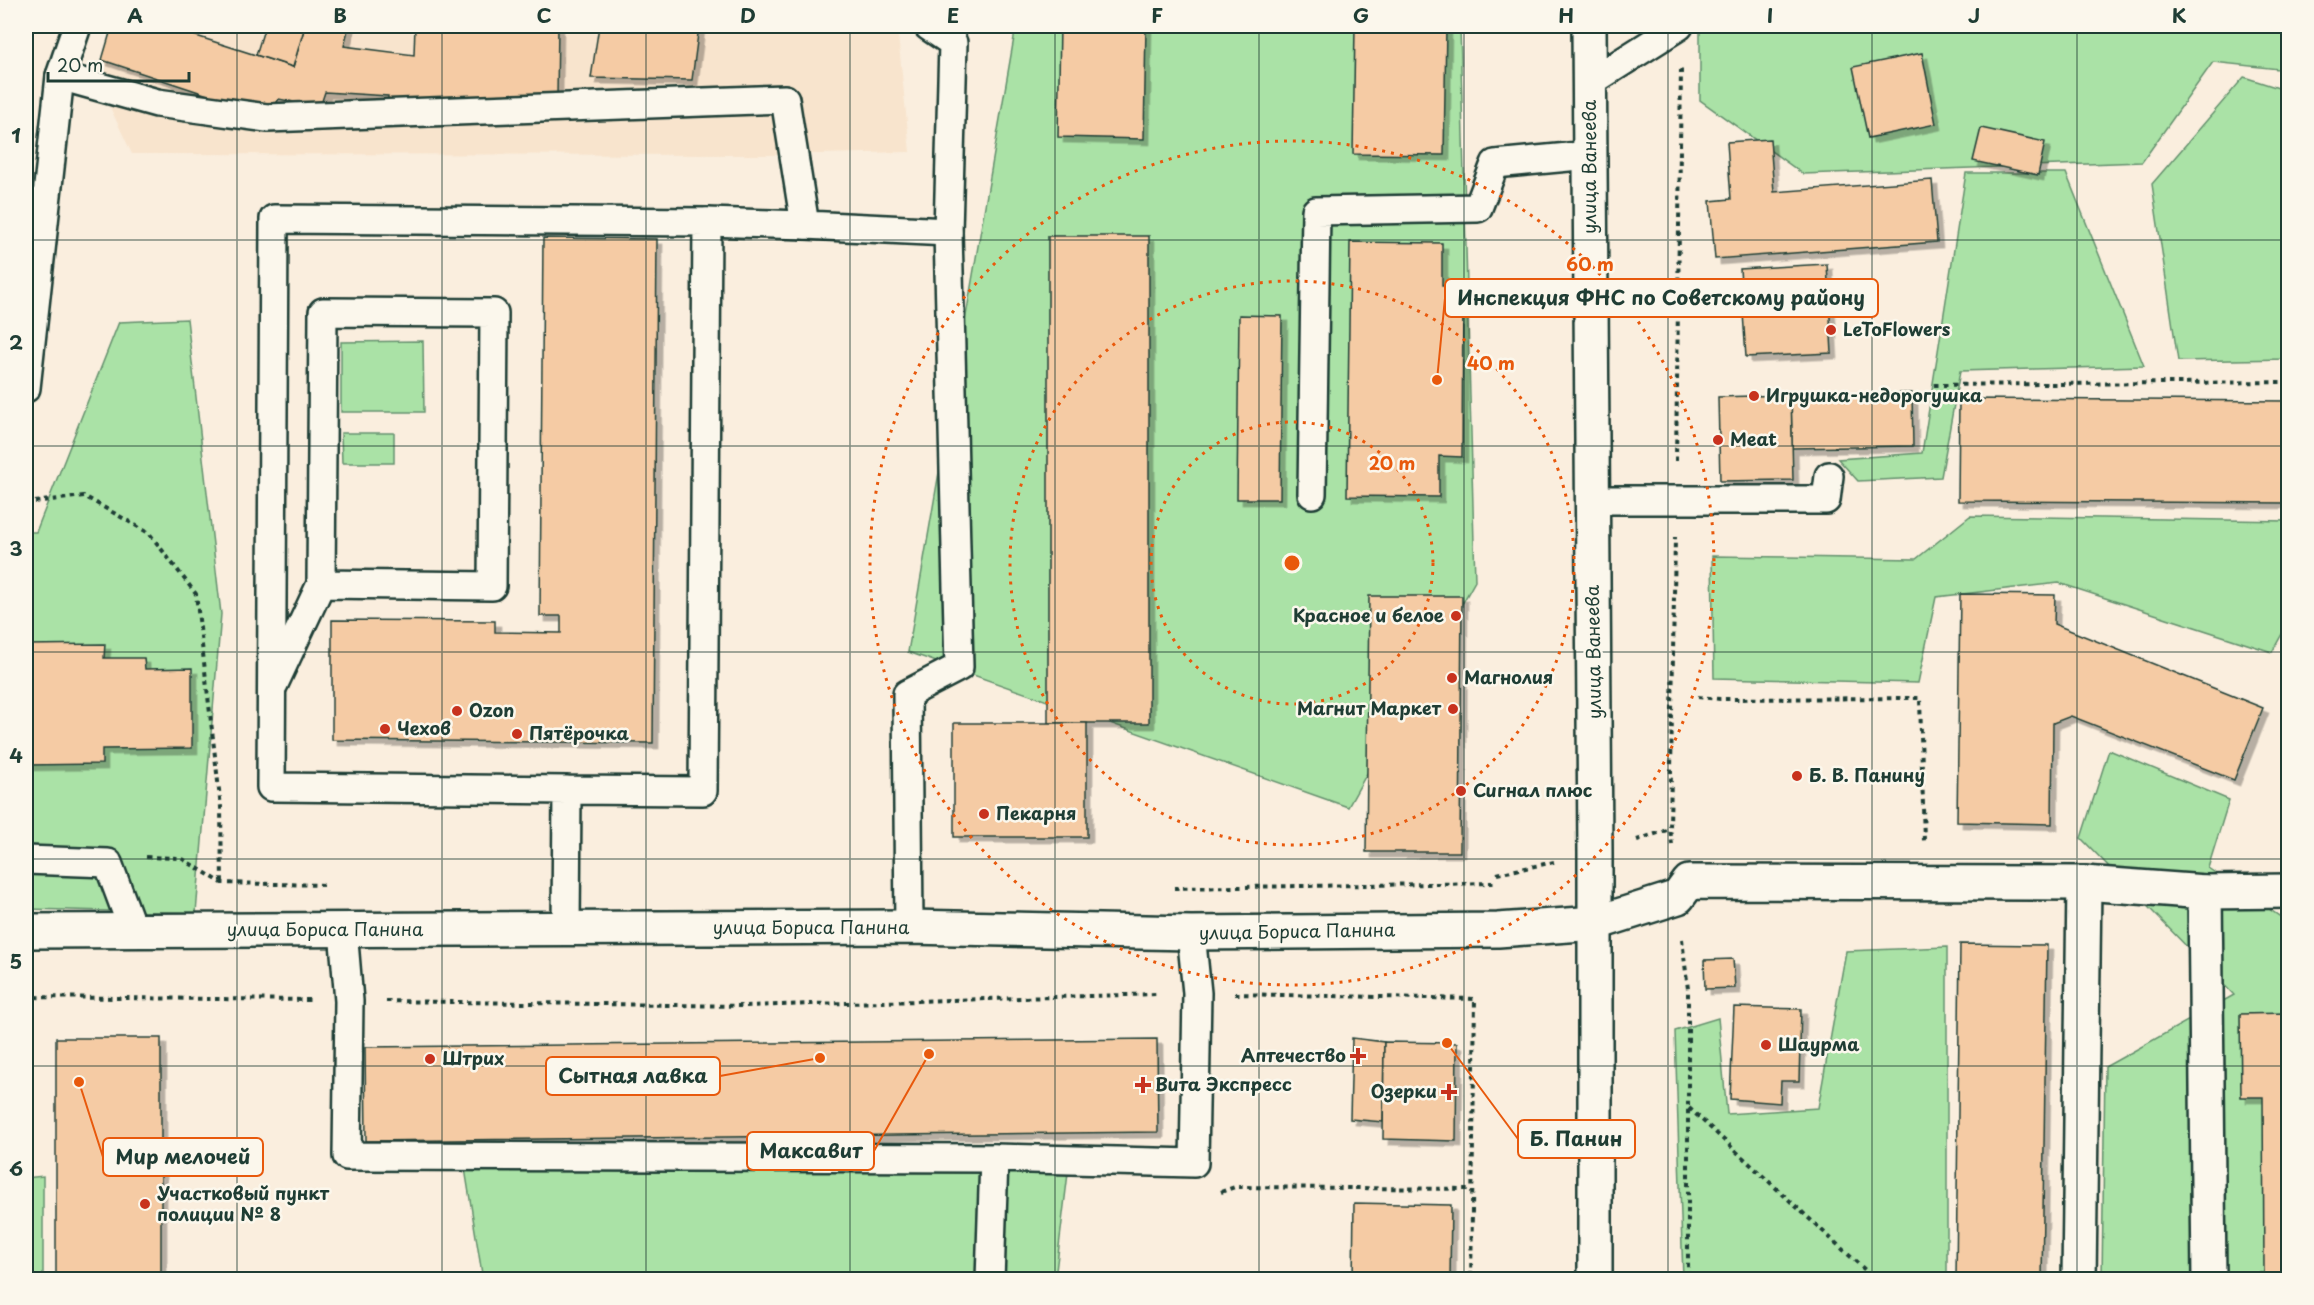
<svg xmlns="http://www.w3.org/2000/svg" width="2314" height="1305" viewBox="0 0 2314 1305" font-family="'Playpen Sans',sans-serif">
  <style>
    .built { fill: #f8e4cd }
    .green { fill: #aae2a6; stroke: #64906d; stroke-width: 1.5 }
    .building { fill: #f5cba4; stroke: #1f3d34; stroke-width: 1.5; filter: url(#shadow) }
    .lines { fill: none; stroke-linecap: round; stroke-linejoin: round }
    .lane-casing { stroke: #1f3d34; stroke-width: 32 }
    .street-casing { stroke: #1f3d34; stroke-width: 38 }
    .secondary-casing { stroke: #1f3d34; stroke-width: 38 }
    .path { stroke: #1f3d34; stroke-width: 4; stroke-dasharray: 4.5 4.5; stroke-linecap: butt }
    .lane { stroke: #fbf7ec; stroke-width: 27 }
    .street { stroke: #fbf7ec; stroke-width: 33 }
    .secondary { stroke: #fbf7ec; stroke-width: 33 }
    .grid { fill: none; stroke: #1f3d34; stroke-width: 1.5; stroke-opacity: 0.55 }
    .ring { fill: none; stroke: #e8590c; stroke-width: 3; stroke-dasharray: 3 6 }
    .poi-dot { fill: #c8321e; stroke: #fbf7ec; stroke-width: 2 }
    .labels { text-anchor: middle; stroke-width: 5; stroke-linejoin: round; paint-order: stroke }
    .street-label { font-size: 18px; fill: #1f3d34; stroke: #fbf7ec }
    .poi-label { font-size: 18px; font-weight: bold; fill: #1f3d34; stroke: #fbf7ec; text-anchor: start }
    .centre { fill: #e8590c; stroke: #fbf7ec; stroke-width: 3 }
    .ring-label { font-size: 18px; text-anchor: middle; font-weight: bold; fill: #e8590c; stroke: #fbf7ec; stroke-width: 5; stroke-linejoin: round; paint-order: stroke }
    .leader { fill: none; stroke: #e8590c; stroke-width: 2 }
    .callout-dot { fill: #e8590c; stroke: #fbf7ec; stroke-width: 2 }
    .callout { fill: #fbf7ec; stroke: #e8590c; stroke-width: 2 }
    .callout-label { font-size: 20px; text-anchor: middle; font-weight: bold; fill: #1f3d34 }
    .neatline { fill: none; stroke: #1f3d34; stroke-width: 2 }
    .grid-label { font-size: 20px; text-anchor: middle; font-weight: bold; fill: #1f3d34 }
  </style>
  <defs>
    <filter id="shadow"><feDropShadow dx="5.5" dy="5.5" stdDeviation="0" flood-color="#0004"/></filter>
  </defs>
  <rect width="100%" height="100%" fill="#faeede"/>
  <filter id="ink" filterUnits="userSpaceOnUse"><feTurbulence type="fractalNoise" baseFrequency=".0167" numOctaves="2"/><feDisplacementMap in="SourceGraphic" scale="12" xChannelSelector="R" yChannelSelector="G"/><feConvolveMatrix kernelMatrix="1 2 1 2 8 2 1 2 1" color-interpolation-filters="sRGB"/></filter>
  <g filter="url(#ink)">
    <path class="built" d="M112,26H897L910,152L770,155L132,154L100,86L102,60Z"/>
    <g class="green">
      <path d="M1016,26H1460L1475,581L1348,807L908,652Z"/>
      <path d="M1700,26H2288V70L2213,62L2142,162L1803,174L1700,100Z"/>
      <path d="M2244,77L2288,91V359L2178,361L2152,184Z"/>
      <path d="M1966,173H2066L2144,366L1960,371L1941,477L1858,481L1838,459L1922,453Z"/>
      <path d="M187,319L221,614L196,913L26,909V532H36L119,322Z"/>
      <path d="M423,341L424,412H341V342Z"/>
      <path d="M341,433H394V463H342Z"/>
      <path d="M1970,516L2288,521V623L2272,652L2059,583L1936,597L1918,683L1714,678L1712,556L1916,559Z"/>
      <path d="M2109,750L2229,800L2208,868L2288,922V1279H2102L2105,1067L2234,995L2081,838Z"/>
      <path d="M1947,947V1279H1683L1675,1031L1718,1018L1727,1114L1818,1108L1846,951Z"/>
      <path d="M463,1156L1070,1157L1055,1279L483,1280Z"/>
      <path d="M43,1176V1279H26V1178Z"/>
    </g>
    <g class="building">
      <path d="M112,26H165L293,67L305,26H349L344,46L414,55L415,26H558L557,98L388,104V96L325,92L320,107L279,99L272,109L211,96L102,60Z"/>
      <path d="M265,26H305L293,67L256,55Z"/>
      <path d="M599,26H699L692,80L591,78Z"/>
      <path d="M1060,26H1146L1144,139L1058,137Z"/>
      <path d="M1355,26H1446L1444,155L1353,154Z"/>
      <path d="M1922,53L1936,124L1868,138L1853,67Z"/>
      <path d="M1981,128L2045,142L2038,175L1973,161Z"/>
      <path d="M1770,139L1774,192L1932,180L1937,242L1715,259L1710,201L1731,199L1727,142Z"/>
      <rect x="1048" y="236" width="101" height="487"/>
      <path d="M543,238L657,239L653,743L332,740V620L495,621V632L561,633V616H540Z"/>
      <path d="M1350,242L1442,243V286H1463L1462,457L1439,456V497L1347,496Z"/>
      <path d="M1827,264L1832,353L1746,357L1740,269Z"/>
      <path d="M1239,315L1282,316L1280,499H1237Z"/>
      <path d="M1912,393L1913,446L1792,448L1791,395Z"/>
      <path d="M1791,395L1793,480L1720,481L1718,397Z"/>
      <path d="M1959,399L2288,401V503L1958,501Z"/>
      <path d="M1960,594L2055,595L2054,624L2263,708L2234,780L2071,716L2053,723L2052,824L1957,822Z"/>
      <path d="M1369,596H1462L1460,852H1366Z"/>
      <path d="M105,644L104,658H144L145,669L192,668V748L102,749V764L26,765V645Z"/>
      <rect x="954" y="723" width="133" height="114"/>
      <path d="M1960,944L2047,945L2042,1280H1956Z"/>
      <path d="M1733,959L1735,988L1705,989L1704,960Z"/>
      <path d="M1734,1007L1801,1009L1799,1081H1781L1780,1103L1730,1099Z"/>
      <path d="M2288,1013V1280H2241L2240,1273H2264L2263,1097H2241L2240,1014Z"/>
      <rect x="56" y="1038" width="105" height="242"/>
      <path d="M1352,1038L1384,1042L1383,1122L1350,1119Z"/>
      <path d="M1157,1039L1158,1132L366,1141L365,1047Z"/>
      <path d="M1384,1042L1457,1043L1456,1141L1383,1139Z"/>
      <path d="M1354,1203L1451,1205L1450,1280H1353Z"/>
    </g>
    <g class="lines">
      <defs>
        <g id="lane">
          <path d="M60,76L157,103L267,118L785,99L805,225L948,232L953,43L928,26"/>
          <path d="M1589,83L1679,26"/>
          <path d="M707,222L805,225"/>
          <path d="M26,388L60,76L77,26"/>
          <path d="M1312,494L1316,211L1478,208L1495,164L1590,155"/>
          <path d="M1592,500H1826L1829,476"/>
          <path d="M274,684L321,584L492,586L494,313L323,312L321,584"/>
          <path d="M26,860L108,863L133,930"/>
          <path d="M909,927L907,694L959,667L948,232"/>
          <path d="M566,929L567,790L703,791L707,222L274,219L271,787L567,790"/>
          <path d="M343,930L349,1001L347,1156L994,1158"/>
          <path d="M990,1280L994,1158L1194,1163L1197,993L1191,933"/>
        </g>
        <g id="street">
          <path d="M2205,892L2209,1280"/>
          <path d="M26,931L909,927L1191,933L1498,930L1596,923L1678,897L1689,882L2084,883L2205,892L2288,891"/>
          <path d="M2079,1280L2084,883"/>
        </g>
        <path id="secondary" d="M1589,26L1595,853V1280"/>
      </defs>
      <use href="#lane" class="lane-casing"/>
      <use href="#street" class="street-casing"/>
      <use href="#secondary" class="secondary-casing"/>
      <g class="path">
        <path d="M1934,385L2288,382"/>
        <path d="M1676,461L1681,69"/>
        <path d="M26,503L84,496L149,533L196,594L221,807L222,885"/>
        <path d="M1698,697L1720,699L1920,698L1924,842"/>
        <path d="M1637,840L1670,829"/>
        <path d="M1672,845L1670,829L1675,537"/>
        <path d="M146,857L181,858L222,883L327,885"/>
        <path d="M1497,874L1554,862"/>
        <path d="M1174,888L1497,883"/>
        <path d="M1682,939L1688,989V1280"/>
        <path d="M1235,994L1475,999L1471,1280"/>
        <path d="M26,997L310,1000"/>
        <path d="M386,1001L744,1006L1159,994"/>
        <path d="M1689,1108L1876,1280"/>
        <path d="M1221,1192L1235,1187L1471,1189"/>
      </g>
      <use href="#lane" class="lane"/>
      <use href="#street" class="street"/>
      <use href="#secondary" class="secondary"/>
    </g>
  </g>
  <path class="grid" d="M237,26V1280M442,26V1280M646,26V1280M850,26V1280M1055,26V1280M1259,26V1280M1464,26V1280M1668,26V1280M1872,26V1280M2077,26V1280M26,240H2288M26,446H2288M26,652H2288M26,859H2288M26,1066H2288"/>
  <g class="ring">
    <circle cx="1292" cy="563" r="141"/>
    <circle cx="1292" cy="563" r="282"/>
    <circle cx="1292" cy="563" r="422"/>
  </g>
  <g class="poi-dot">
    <circle cx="1831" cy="330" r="6"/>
    <circle cx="1754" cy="396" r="6"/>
    <circle cx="1718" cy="440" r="6"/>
    <circle cx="1456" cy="616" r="6"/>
    <circle cx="1452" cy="678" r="6"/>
    <circle cx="1453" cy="709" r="6"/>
    <circle cx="457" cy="711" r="6"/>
    <circle cx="385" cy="729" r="6"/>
    <circle cx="517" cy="734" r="6"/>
    <circle cx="1797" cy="776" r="6"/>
    <circle cx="1461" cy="791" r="6"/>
    <circle cx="984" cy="814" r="6"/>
    <circle cx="1766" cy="1045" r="6"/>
    <path d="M1355 1047h6v6h6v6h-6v6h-6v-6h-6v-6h6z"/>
    <circle cx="430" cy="1059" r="6"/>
    <path d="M1140 1076h6v6h6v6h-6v6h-6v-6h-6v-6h6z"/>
    <path d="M1446 1083h6v6h6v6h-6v6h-6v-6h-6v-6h6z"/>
    <circle cx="145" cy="1204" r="6"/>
  </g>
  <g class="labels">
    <g class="street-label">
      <text transform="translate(1590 167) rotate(-90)" y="6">улица Ванеева</text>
      <text transform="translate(1594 652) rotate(-91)" y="6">улица Ванеева</text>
      <text x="811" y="934">улица Бориса Панина</text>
      <text x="325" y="936">улица Бориса Панина</text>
      <text transform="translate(1297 932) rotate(-1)" y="6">улица Бориса Панина</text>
    </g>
    <g class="poi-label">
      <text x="1843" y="336">LeToFlowers</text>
      <text x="1766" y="402">Игрушка-недорогушка</text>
      <text x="1730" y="446">Meat</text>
      <text x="1444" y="622" text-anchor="end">Красное и белое</text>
      <text x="1464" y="684">Магнолия</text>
      <text x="1441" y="715" text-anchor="end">Магнит Маркет</text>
      <text x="469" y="717">Ozon</text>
      <text x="397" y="735">Чехов</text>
      <text x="529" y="740">Пятёрочка</text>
      <text x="1809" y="782">Б. В. Панину</text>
      <text x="1473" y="797">Сигнал плюс</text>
      <text x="996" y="820">Пекарня</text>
      <text x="1778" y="1051">Шаурма</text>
      <text x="1346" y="1062" text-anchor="end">Аптечество</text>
      <text x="442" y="1065">Штрих</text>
      <text x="1155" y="1091">Вита Экспресс</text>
      <text x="1437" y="1098" text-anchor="end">Озерки</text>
      <text x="157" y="1200">Участковый пункт<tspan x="157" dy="21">полиции № 8</tspan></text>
    </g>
  </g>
  <circle cx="1292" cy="563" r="9" class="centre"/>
  <g class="ring-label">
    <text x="1590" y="271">60 m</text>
    <text x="1491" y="370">40 m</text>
    <text x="1392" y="470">20 m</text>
  </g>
  <path class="leader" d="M1437 380L1445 298M820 1058L720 1076M1447 1043L1518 1139M929 1054L874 1151M79 1082L103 1157"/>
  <g class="callout-dot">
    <circle cx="1437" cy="380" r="6"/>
    <circle cx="820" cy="1058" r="6"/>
    <circle cx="1447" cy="1043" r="6"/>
    <circle cx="929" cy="1054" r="6"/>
    <circle cx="79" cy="1082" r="6"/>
  </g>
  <g class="callout">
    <rect x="1445" y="279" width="433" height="38" rx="6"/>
    <rect x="546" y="1057" width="174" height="38" rx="6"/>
    <rect x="1518" y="1120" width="117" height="38" rx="6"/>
    <rect x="747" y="1132" width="127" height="38" rx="6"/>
    <rect x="103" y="1138" width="160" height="38" rx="6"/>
  </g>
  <g class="callout-label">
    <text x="1661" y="305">Инспекция ФНС по Советскому району</text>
    <text x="633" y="1083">Сытная лавка</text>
    <text x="1576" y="1146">Б. Панин</text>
    <text x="811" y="1158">Максавит</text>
    <text x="183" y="1164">Мир мелочей</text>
  </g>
  <rect width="2314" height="1305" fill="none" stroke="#fbf7ec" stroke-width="66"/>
  <path d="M48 72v9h141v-9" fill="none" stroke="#1f3d34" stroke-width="3"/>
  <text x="57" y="72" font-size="18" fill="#1f3d34" stroke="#fbf7ec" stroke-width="4.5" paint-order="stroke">20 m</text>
  <rect x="33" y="33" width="2248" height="1239" class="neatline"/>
  <g class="grid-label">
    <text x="135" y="23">A</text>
    <text x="340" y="23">B</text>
    <text x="544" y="23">C</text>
    <text x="748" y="23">D</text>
    <text x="953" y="23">E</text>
    <text x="1157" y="23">F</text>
    <text x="1361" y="23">G</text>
    <text x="1566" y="23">H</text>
    <text x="1770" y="23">I</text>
    <text x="1974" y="23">J</text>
    <text x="2179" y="23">K</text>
    <text x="16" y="143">1</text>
    <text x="16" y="350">2</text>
    <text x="16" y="556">3</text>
    <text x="16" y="763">4</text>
    <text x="16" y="969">5</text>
    <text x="16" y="1176">6</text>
  </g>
</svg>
